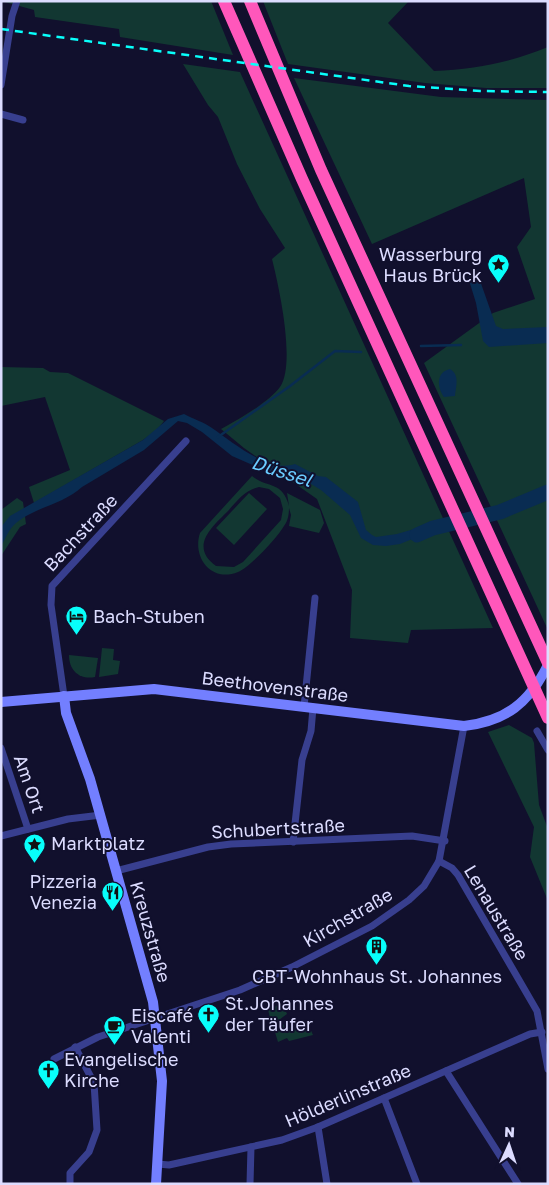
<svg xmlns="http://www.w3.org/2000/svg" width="549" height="1185" viewBox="0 0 549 1185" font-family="'Golos Text',sans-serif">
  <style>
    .green { fill: #123732; fill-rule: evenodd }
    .water { fill: #092c52 }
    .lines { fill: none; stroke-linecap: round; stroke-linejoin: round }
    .stream { stroke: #092c52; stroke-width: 2.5 }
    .river { stroke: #092c52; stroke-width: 15 }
    .street { stroke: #383f8f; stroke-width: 7 }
    .secondary { stroke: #737fff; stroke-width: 10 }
    .highway { stroke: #ff57bb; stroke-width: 12 }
    .rail { stroke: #08fffb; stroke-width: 2.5; stroke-dasharray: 8 6; stroke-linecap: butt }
    .labels { text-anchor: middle; stroke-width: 4; stroke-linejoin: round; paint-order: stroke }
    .poi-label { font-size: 18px; fill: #dcdcff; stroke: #11102d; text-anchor: start }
    .street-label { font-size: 18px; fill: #dcdcff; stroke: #11102d }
    .water-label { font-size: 19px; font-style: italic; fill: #6acbff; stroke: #11102d }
  </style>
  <rect width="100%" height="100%" fill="#11102d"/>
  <g class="green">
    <path d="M1,1H211L233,55L120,37L119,29L35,17L34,10Z"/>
    <path d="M263,1H409L388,23L434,71C476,69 509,63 548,47V88H486L425,83L288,64Z"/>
    <path d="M183,64L240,72L493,628L411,630L408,643L350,638L352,590L317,499L244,448L221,429C238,420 269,402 280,387C296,364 279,287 272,259L285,248L260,209L237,164L218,117L208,105Z"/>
    <path d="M294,78L441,97L548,100V630L424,363L493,313L535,299L517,247L531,227L524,178L372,244Z"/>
    <path d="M1,367L43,368L50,372L68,373L164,421L157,430L143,440L34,503L29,487L70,470L45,397L1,406Z"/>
    <path d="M252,476C267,489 282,480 289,506L287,493L320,510L324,523L319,533L289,526L291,515L289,508C289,514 288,521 284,526C277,538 250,567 238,572C211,583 192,557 200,533ZM259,487L269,489L280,498L283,509L281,520L243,562L234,567L216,566C189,546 212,527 228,511C237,501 245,490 259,487Z"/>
    <path d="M249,493L267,509L234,545L216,528Z"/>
    <path d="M17,498L23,502L26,524L20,527L1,556V510Z"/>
    <path d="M102,648L114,649L113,660L120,661L118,674L99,677Z"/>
    <path d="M69,655L98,658L95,677C80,680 69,671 69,655Z"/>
    <path d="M509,725L532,738L534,743L539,805L548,829V901L530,857L534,827L488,732Z"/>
    <path d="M282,1003L287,1014L272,1025L268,1010Z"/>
    <path d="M283,1024L286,1028L294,1024L298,1031L308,1024L313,1035L289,1041L287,1038L278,1042L274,1029Z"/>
  </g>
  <g class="water">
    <path d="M474,272L478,275L496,326L503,329L548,327V343L489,347L483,341L476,303L468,277Z"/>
    <path d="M450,369C460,375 456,386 455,396L444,397C437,387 436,372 450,369Z"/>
    <path d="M184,414C193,419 204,422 212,428C234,443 268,473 295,464L318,476L326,477L358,502L366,530L372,535L376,537L397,534L414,529L431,521L437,529L400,544L386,546L373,545L361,538L350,515L321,490L298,476L289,473L273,474L232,456L202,432L187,423L178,421L144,450L82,487C63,505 30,508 13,526C8,531 5,540 1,546V527L10,516L143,440L168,419Z"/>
  </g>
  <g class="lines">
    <g class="stream">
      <path d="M421,346L461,345"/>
      <path d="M218,437L290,386L335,351L361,352"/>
    </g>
    <path class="river" d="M417,535L433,528L500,512L548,492"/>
    <g class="street">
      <path d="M1,85L12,16L17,1"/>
      <path d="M1,114L23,120"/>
      <path d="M64,696L51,605L52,586L186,441"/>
      <path d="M304,707L315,598"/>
      <path d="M537,731L548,750"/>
      <path d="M1,748L28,829"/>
      <path d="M1,836L68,819L101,815"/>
      <path d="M293,842L302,760L311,731L313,708"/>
      <path d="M439,861L452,868L458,875L537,1011L548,1069"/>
      <path d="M116,871L208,847L231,844L412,836L445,841"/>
      <path d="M54,1059L98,1037L240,990L292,967L372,926L409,900L424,886L439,861L464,726"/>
      <path d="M446,1071L518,1184"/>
      <path d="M384,1098L417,1184"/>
      <path d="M318,1127L327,1184"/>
      <path d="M158,1164L169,1165L282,1140L318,1127L530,1034L542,1032"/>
      <path d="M70,1184V1173L89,1152L97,1130L94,1083L75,1047"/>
      <path d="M250,1184L251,1147"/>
    </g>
    <g class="secondary">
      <path d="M64,696L66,713L90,779L153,1002L162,1081L156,1184"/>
      <path d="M1,702L154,689L464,726C506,721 529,703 548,665"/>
    </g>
    <g class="highway">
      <path d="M224,1L302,179L548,718"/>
      <path d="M250,1L321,170L548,663"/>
    </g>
    <path class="rail" d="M1,29L409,86L480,91L548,92"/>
  </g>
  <defs>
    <symbol id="sight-pin" viewBox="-11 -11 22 30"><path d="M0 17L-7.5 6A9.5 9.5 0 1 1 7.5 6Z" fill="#08fffb" stroke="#11102d"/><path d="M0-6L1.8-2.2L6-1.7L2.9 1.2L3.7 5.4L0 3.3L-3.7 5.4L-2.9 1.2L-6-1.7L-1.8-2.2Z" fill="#111"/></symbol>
    <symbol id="hotel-pin" viewBox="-11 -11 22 30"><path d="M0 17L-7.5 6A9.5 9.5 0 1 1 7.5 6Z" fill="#08fffb" stroke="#11102d"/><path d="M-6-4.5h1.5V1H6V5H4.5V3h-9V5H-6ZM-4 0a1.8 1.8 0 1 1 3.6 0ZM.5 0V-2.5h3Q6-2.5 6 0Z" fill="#111"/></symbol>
    <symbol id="restaurant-pin" viewBox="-11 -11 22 30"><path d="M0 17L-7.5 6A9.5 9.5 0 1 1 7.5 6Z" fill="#08fffb" stroke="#11102d"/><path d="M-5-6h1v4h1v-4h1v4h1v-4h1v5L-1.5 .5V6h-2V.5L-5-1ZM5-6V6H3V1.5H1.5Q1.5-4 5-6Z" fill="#111"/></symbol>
    <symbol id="building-pin" viewBox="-11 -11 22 30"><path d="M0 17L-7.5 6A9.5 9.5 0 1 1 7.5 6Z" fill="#08fffb" stroke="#11102d"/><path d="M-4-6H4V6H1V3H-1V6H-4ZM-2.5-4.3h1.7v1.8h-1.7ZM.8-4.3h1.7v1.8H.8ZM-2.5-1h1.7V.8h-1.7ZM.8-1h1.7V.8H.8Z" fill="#111"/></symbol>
    <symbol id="church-pin" viewBox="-11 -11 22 30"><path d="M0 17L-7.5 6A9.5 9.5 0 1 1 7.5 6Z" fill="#08fffb" stroke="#11102d"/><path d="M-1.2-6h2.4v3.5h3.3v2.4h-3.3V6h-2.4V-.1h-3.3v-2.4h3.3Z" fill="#111"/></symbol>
    <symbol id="cafe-pin" viewBox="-11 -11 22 30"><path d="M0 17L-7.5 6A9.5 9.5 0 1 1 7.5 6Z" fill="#08fffb" stroke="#11102d"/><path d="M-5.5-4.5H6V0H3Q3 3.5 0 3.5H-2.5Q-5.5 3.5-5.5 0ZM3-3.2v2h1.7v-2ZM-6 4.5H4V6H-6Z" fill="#111"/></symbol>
  </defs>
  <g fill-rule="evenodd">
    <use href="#sight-pin" x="486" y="252" width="25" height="34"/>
    <use href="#hotel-pin" x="64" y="604" width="25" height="34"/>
    <use href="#sight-pin" x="22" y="832" width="25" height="34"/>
    <use href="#restaurant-pin" x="100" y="880" width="25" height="34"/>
    <use href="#building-pin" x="364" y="934" width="25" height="34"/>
    <use href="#church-pin" x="196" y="1002" width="25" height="34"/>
    <use href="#cafe-pin" x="102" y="1014" width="25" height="34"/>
    <use href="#church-pin" x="36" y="1058" width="25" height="34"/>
  </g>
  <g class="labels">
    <g class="poi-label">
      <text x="482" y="261" text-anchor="end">Wasserburg<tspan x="482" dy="21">Haus Brück</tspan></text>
      <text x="93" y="623">Bach-Stuben</text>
      <text x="51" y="850">Marktplatz</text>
      <text x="97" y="888" text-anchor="end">Pizzeria<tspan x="97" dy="21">Venezia</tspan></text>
      <text x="377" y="983" text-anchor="middle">CBT-Wohnhaus St. Johannes</text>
      <text x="225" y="1010">St.Johannes<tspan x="225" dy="21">der Täufer</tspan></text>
      <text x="131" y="1022">Eiscafé<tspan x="131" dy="21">Valenti</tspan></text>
      <text x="64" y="1066">Evangelische<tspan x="64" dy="21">Kirche</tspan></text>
    </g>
    <g class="street-label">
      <text transform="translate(81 533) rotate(-47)" y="6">Bachstraße</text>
      <text transform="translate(275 687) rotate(7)" y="6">Beethovenstraße</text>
      <text transform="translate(29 784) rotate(71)" y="6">Am Ort</text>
      <text transform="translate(278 829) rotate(-3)" y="6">Schubertstraße</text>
      <text transform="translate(496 913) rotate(59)" y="6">Lenaustraße</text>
      <text transform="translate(348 918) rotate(-30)" y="6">Kirchstraße</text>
      <text transform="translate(150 932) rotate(74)" y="6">Kreuzstraße</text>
      <text transform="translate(348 1096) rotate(-23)" y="6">Hölderlinstraße</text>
    </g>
    <g class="water-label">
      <text transform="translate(282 471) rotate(18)" y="7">Düssel</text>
    </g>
  </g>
  <rect width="549" height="1185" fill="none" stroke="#dcdcff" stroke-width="5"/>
  <g transform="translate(509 1145) rotate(3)" stroke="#11102d" stroke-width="4" paint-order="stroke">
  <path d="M0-4L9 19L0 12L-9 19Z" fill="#dcdcff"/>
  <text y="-8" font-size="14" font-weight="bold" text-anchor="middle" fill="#dcdcff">N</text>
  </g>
</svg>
